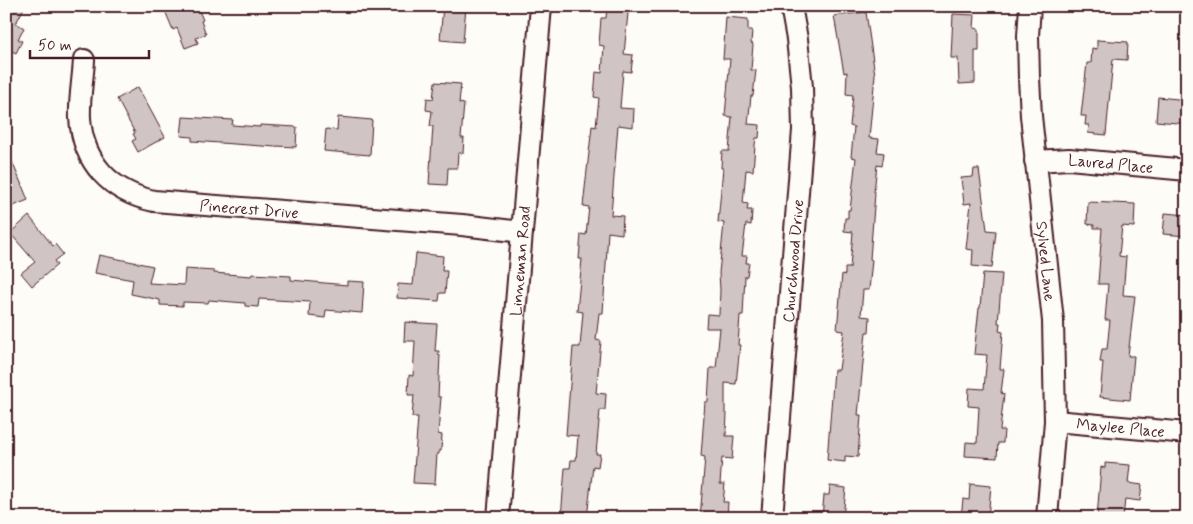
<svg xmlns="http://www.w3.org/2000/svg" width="1193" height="524" viewBox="0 0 1193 524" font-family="Mynerve,sans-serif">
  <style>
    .building { fill: #d0c5c4; stroke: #4a1f2b }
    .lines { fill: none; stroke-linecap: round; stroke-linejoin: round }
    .minor-casing { stroke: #4a1f2b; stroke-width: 24 }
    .minor { stroke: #fdfcf7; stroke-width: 20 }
    .labels { text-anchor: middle; stroke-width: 4; stroke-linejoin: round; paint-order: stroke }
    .street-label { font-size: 16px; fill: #4a1f2b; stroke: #fdfcf7 }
  </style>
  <rect width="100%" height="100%" fill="#fdfcf7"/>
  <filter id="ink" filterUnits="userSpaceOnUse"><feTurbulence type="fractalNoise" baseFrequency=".02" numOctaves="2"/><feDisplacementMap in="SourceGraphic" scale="10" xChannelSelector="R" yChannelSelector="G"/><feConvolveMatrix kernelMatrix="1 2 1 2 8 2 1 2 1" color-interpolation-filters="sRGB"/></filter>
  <g filter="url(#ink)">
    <g class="building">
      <path d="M6,6H25L16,23L24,28L18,39L22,41L16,53L12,51L6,62Z"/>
      <path d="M163,6H197L203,20L201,21L206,34L196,38L198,43L185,48L177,28L173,30Z"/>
      <path d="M443,6H466L463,42L440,40Z"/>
      <path d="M607,6H625L624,12L628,13L624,54L633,55L631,72L623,71L620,108L634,109L633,127L618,125L611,215L623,216L622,234L608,232L603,313H599L596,340L601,341L596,393L606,394L605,410H600L596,454H600L598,467L593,466L587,518H561L565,468H570L571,460H576L578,436L566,435L573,347H580L583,312L577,311L582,259H579L581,234L586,235L589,207L583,206L592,126L596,127L599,98L594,97L596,72L602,73L604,46L599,45L601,18H606Z"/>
      <path d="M866,12L875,75L869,138L879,139L877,152L884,153L882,166L877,165L874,192L875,193L870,259L872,260L869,290H863L861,316L870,317L869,332H866L858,415H861L858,457L845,456V462L827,460L834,370H839L844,331L837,330L842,274L845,275V268H850L853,232L844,231L845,218H848V210H850L856,158L851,157L854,127L850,126L853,95L846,94L847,72L844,73L834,16Z"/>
      <path d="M953,14L975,15L974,28L979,29V51H975V83L959,84L958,58H951Z"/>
      <path d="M726,17L748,19V30H752L751,43L753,44L751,70H756L753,96H751L748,124L760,125L759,138H756L755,145L753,171L746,170L743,203L748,204L747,210H752L751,225L746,224L742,256H747L746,263H749L747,276H745L743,315H740L738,345H740L736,384L725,383V413H727L726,436H734L732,459L722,458L720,484H725L723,502H728L727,518H700L705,457L701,456L705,402H708L710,368H716L720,328H706L707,314L719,315L720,290L719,273L724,223L718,222L723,168H721L722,151H729L732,117L725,116L730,59H723Z"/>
      <path d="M1097,40L1128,42L1127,60L1113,59L1106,135L1088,133L1089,125H1085L1086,116H1081L1087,63H1091L1092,48L1097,49Z"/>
      <path d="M435,82L461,84L459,103L464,104L461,138H464L463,153H458L457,168H448L447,185L429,184L433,126H430L432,111L426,110L427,98L433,99Z"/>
      <path d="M138,87L165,137L138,152L132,141L136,139L133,134L135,133L117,99Z"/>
      <path d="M1158,97L1187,100V124L1156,121Z"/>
      <path d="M183,117L233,120L232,125L260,127V125L297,127L296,147L276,146V147L192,141V137L181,136Z"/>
      <path d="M338,117L372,120L370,155L324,151L326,129L337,130Z"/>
      <path d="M6,147L28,200L6,209Z"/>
      <path d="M974,169H979L987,230L996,231L992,268L972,266L973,250L966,249L971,203L964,204L961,178L973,177Z"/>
      <path d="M1088,202L1135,204L1134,227L1122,226L1119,256L1126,257L1123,295L1135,296L1128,356H1134L1130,400L1100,397L1103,362H1100L1102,349H1107L1110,320H1105L1108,284H1098L1102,228H1094V225L1087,224Z"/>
      <path d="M1165,213L1187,215V236L1163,234Z"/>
      <path d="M29,216L53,246L55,244L63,254L54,261L57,265L32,286L21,273L35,262L10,233Z"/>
      <path d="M416,253L443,256L442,271H447L445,293H440L439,301L397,298L398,284L413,285Z"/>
      <path d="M99,255L153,266L149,283L184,285L185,269L214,271V273L251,276L252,274L291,276V280L347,285V281L364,282L362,313L326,310L325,318L309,316L310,302L259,299L258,307L245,306V303L209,300L208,303L183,302V306L160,305V300L131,294L133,280L95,273Z"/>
      <path d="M983,273L1002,274L998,323H1000L999,331L1003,332L1000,369H1004L1001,393L1004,394L1000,430H1004L1003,443H998L997,458L965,456L966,442L977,443L979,407L968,406L969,388L984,389L987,355L974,354L979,308H980Z"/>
      <path d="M405,322L437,324L435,351H439L438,355H440L438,397H441L438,434L442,435L441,451H439V454H437L435,484L413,483L418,417H412L414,395H408L409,375L413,376L415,341H404Z"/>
      <path d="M1105,463L1130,465L1128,483L1142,485L1140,501L1125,499L1123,518H1097L1101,467L1105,468Z"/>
      <path d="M970,484L991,486L988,518H961L963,499L969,500Z"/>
      <path d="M830,486L846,488L843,518H822L824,495H829Z"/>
    </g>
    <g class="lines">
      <defs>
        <g id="minor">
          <path id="s1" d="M1030,6L1028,36L1029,78L1031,116L1053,321L1055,421L1047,518"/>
          <path id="s2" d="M84,60C83,79 79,99 80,118C83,163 111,192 154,201L462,225L522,232"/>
          <path id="s3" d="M1035,161L1069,159L1187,170"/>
          <path id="s4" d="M1055,421L1187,433"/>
          <path id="s5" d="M498,518L541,6"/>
          <path id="s6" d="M772,518L803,130L802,87L797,39L791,6"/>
        </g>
      </defs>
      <use href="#minor" class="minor-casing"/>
      <use href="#minor" class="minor"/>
    </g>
  </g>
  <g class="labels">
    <g class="street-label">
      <text dy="6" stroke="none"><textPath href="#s3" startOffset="76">Laured Place</textPath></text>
      <text dy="6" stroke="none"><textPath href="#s2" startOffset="274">Pinecrest Drive</textPath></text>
      <text dy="6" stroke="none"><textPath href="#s5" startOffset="258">Linneman Road</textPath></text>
      <text dy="6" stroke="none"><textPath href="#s6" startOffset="258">Churchwood Drive</textPath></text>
      <text dy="6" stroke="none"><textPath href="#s1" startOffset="256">Sylved Lane</textPath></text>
      <text dy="6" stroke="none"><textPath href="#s4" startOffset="66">Maylee Place</textPath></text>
    </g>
  </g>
  <rect width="1193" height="524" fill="none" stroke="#fdfcf7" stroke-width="25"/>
  <rect x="12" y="12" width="1168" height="499" fill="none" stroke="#4a1f2b" stroke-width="2" filter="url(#ink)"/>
  <path d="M30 50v8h119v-8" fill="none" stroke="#4a1f2b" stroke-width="2.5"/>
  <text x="38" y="50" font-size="15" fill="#4a1f2b" stroke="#fdfcf7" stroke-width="4" paint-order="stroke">50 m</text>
</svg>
